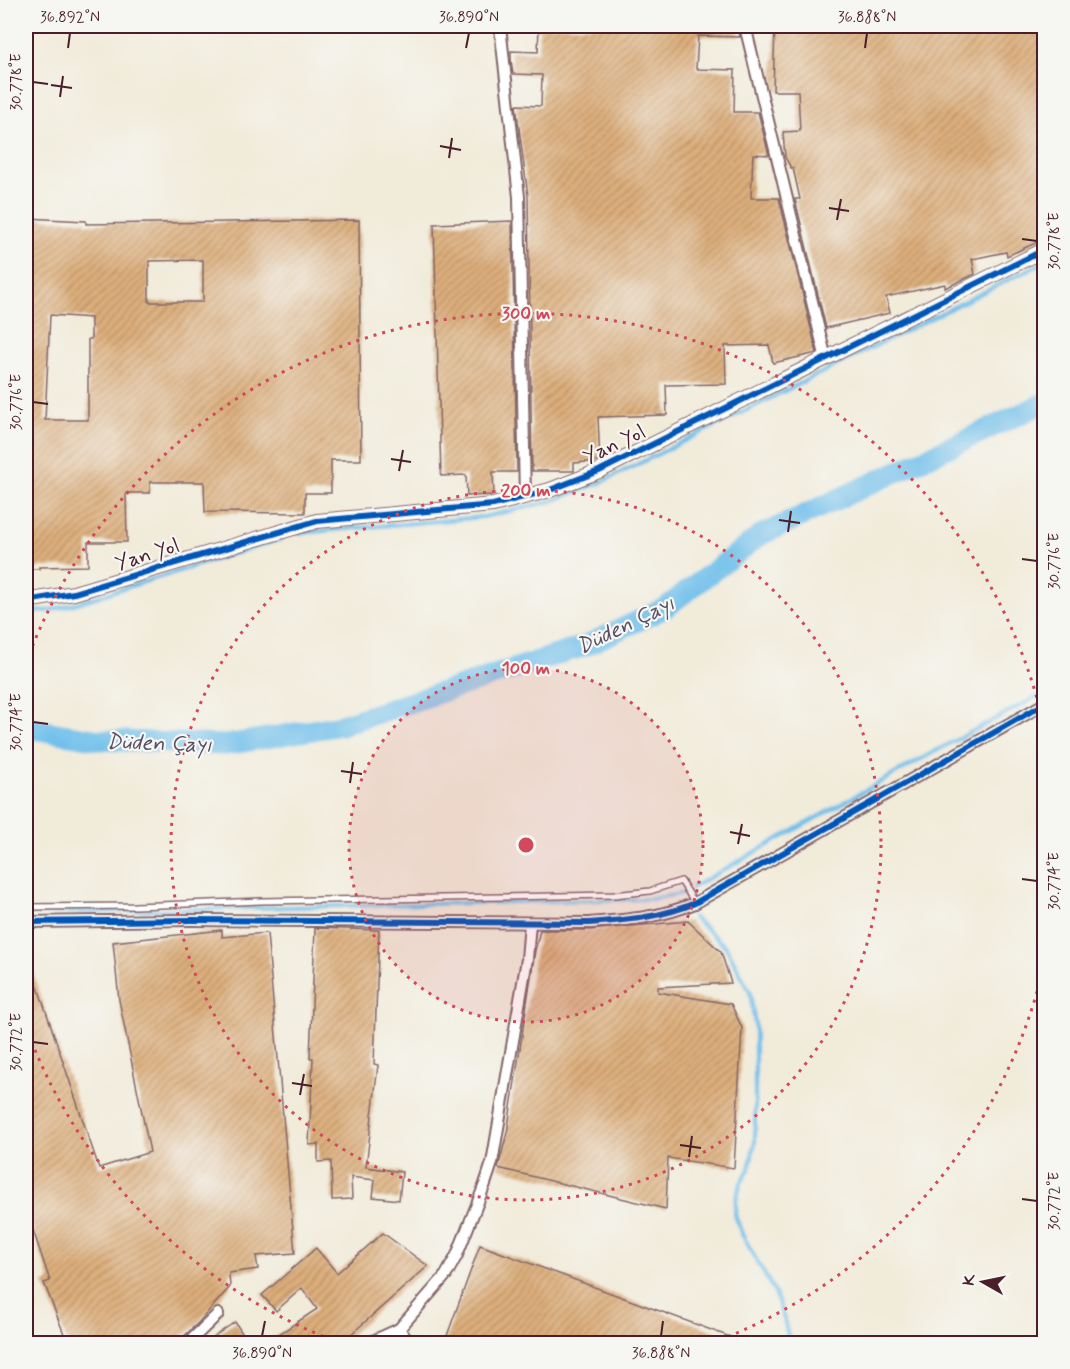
<svg xmlns="http://www.w3.org/2000/svg" width="1070" height="1369" viewBox="0 0 1070 1369" font-family="Mynerve,sans-serif">
  <style>
    .lines { fill: none; stroke-linecap: round; stroke-linejoin: round }
    .stream { stroke: #71bfeb; stroke-width: 4 }
    .river { stroke: #71bfeb; stroke-width: 21 }
    .building { fill: url(#building-hatch); fill-rule: evenodd }
    .service-casing { stroke: #846668; stroke-width: 8 }
    .minor-casing { stroke: #846668; stroke-width: 14 }
    .tertiary-casing { stroke: #846668; stroke-width: 16 }
    .service { stroke: #fff; stroke-width: 5 }
    .minor { stroke: #fff; stroke-width: 10 }
    .tertiary { stroke: #fff; stroke-width: 14 }
    .cycleway-casing { stroke: #f6f6f2; stroke-width: 10 }
    .cycleway { stroke: #0057b8; stroke-width: 6 }
    .ticks { fill: none; stroke: #4a1f2b; stroke-width: 2 }
    .ring { fill: none; stroke: #d1495b; stroke-width: 3; stroke-dasharray: 3 6 }
    .labels { text-anchor: middle; stroke-width: 4.5; stroke-linejoin: round; paint-order: stroke }
    .street-label { font-size: 21px; fill: #4a1f2b; stroke: #f6f6f2 }
    .water-label { font-size: 22px; font-style: italic; fill: #564f65; stroke: #f6f6f2 }
    .centre { fill: #d1495b; stroke: #f6f6f2; stroke-width: 3 }
    .ring-label { font-size: 18px; text-anchor: middle; font-weight: bold; fill: #d1495b; stroke: #f6f6f2; stroke-width: 4.5; stroke-linejoin: round; paint-order: stroke }
    .neatline { fill: none; stroke: #4a1f2b; stroke-width: 2 }
    .ticks-label { font-size: 15px; text-anchor: middle; fill: #4a1f2b }
  </style>
  <defs>
    <pattern id="building-hatch" width="6" height="6" patternUnits="userSpaceOnUse" patternTransform="scale(1.5)"><rect width="6" height="6" fill="#ddaf7c"/><path d="M-1 1l2-2M0 6l6-6M5 7l2-2" fill="none" stroke="#b58e66"/></pattern>
  </defs>
  <rect width="100%" height="100%" fill="#f6f6f2"/>
  <filter id="ink" filterUnits="userSpaceOnUse"><feTurbulence type="fractalNoise" baseFrequency=".0167" numOctaves="2"/><feDisplacementMap in="SourceGraphic" scale="12" xChannelSelector="R" yChannelSelector="G"/><feConvolveMatrix kernelMatrix="1 2 1 2 8 2 1 2 1" color-interpolation-filters="sRGB"/></filter>
  <filter id="wash" filterUnits="userSpaceOnUse"><feTurbulence type="fractalNoise" baseFrequency=".008" numOctaves="4" result="noise"/><feDisplacementMap in="SourceGraphic" scale="24" xChannelSelector="R" yChannelSelector="G"/><feGaussianBlur stdDeviation="1.35" result="paint"/><feColorMatrix in="noise" values="0 0 0 0 0 0 0 0 0 0 0 0 0 0 0 0 0 1.4 0 .05"/><feComposite in="paint" operator="in"/></filter>
  <g filter="url(#wash)">
    <rect width="100%" height="100%" fill="#f1ebda"/>
    <g class="lines">
      <g class="stream">
        <path d="M299,533L484,517L549,502L600,483L1044,262"/>
        <path d="M26,612L47,611L74,604L281,539"/>
        <path d="M693,887L932,753L1044,693"/>
        <path d="M26,913L652,899L683,893"/>
        <path d="M693,917L726,947L750,992L755,1025V1142L749,1169L741,1183L736,1199L735,1215L742,1234L775,1293L784,1319L790,1344"/>
      </g>
      <path class="river" d="M26,728L100,740L226,745L341,725L587,645L665,608L761,535L1044,403"/>
    </g>
    <g id="blocks">
      <g class="building">
        <path d="M539,26H738L740,37L698,36L696,69L735,70L734,112H758L769,155L753,154L751,198H779L817,353L773,363L769,345L725,346L726,384L666,385L667,415L598,417L600,461L574,463V471H532L528,196L516,105L541,106L542,75L513,74L511,59V51L538,52Z"/>
        <path d="M775,26H1044V239L1007,256L1006,252L972,259L975,274L945,288V284L886,297L890,313L826,328L795,199H800L793,168H791L785,157L783,132L800,131L798,91H773Z"/>
        <path d="M26,218L86,221V224L359,220L361,460H331V493H305V513L205,512L204,482H150V493H126L127,542H88V566L39,567V569H26ZM203,260V302H149V261ZM50,315L91,318V339H88V420H45Z"/>
        <path d="M512,221L517,472H493L494,495L467,496L466,475L441,476L434,224Z"/>
        <path d="M688,921L721,952L731,983L658,987V992L731,1004L742,1028L734,1168L668,1158L666,1209L498,1168L507,1133L535,951L540,930H590Z"/>
        <path d="M315,928L379,930L374,1064L378,1065L366,1167L402,1172L399,1200L373,1197L375,1180L351,1177L352,1199L332,1200L331,1161L318,1162V1144L309,1145L313,1058H310Z"/>
        <path d="M222,930V937L267,933L295,1253L256,1256L258,1269L229,1273L230,1287L198,1323L183,1337L172,1344H68L44,1283L50,1281L26,1209V955H27L99,1168L150,1152L119,1000L113,942Z"/>
        <path d="M383,1233L428,1266L340,1344H264L317,1309L302,1288L276,1311L262,1295L316,1248L337,1273Z"/>
        <path d="M480,1245L744,1342V1344H444Z"/>
        <path d="M235,1322L249,1344H203Z"/>
      </g>
    </g>
  </g>
  <g filter="url(#ink)">
    <use href="#blocks" fill-opacity="0" stroke="#846668" stroke-width="1.5"/>
    <g class="lines">
      <defs>
        <path id="service" d="M26,907L135,906L261,901L614,895L650,891L681,881L695,903"/>
        <g id="minor">
          <path d="M500,26L519,197L525,497"/>
          <path d="M745,26L826,359"/>
          <path d="M26,922L191,920L589,923C626,920 660,918 695,903L1044,704"/>
          <path d="M399,1329L410,1344"/>
          <path d="M187,1344L218,1314"/>
          <path d="M366,1344L399,1329L446,1275L457,1255L485,1184L492,1163L527,959L530,923"/>
        </g>
        <path id="tertiary" d="M26,601L74,593L317,521L493,505L550,490L599,471L1044,250"/>
      </defs>
      <use href="#service" class="service-casing"/>
      <use href="#minor" class="minor-casing"/>
      <use href="#tertiary" class="tertiary-casing"/>
      <use href="#service" class="service"/>
      <use href="#minor" class="minor"/>
      <use href="#tertiary" class="tertiary"/>
      <defs>
        <g id="cycleway">
          <path d="M26,601L74,593L317,521L493,505L550,490L599,471L1044,250"/>
          <path d="M26,922L191,920L589,923C626,920 660,918 695,903L1044,704"/>
        </g>
      </defs>
      <use href="#cycleway" class="cycleway-casing"/>
      <use href="#cycleway" class="cycleway"/>
    </g>
  </g>
  <path class="ticks" d="M68,48L70,33M466,48L469,33M865,48L867,33M33,82L48,84M51,85L72,88M60,97L63,76M440,146L461,150M449,158L452,138M829,208L849,211M837,220L841,199M1022,239L1037,241M33,402L48,404M391,459L411,462M399,471L403,450M779,520L800,523M788,532L791,511M1022,559L1037,561M33,722L48,724M341,771L362,774M350,783L353,762M730,832L750,836M738,844L742,824M1022,879L1037,881M33,1042L48,1044M292,1083L312,1086M300,1095L304,1074M680,1145L701,1148M689,1157L692,1136M1022,1199L1037,1201M262,1336L265,1321M661,1336L663,1321"/>
  <circle cx="526" cy="845" r="177" fill="#d1495b" fill-opacity=".12"/>
  <g class="ring">
    <circle cx="526" cy="845" r="177"/>
    <circle cx="526" cy="845" r="355"/>
    <path d="M1044 965A532 532 0 0 1 712 1343M340 1343A532 532 0 0 1 26 1027M26 663A532 532 0 0 1 1044 725"/>
  </g>
  <g class="labels">
    <g class="street-label">
      <text transform="translate(614 444) rotate(-25)" y="7">Yan Yol</text>
      <text transform="translate(147 554) rotate(-17)" y="7">Yan Yol</text>
    </g>
    <g class="water-label">
      <text transform="translate(625 624) rotate(-26)" y="8">Düden Çayı</text>
      <text transform="translate(159 742) rotate(2)" y="8">Düden Çayı</text>
    </g>
  </g>
  <circle cx="526" cy="845" r="9" class="centre"/>
  <g class="ring-label">
    <text x="526" y="319">300 m</text>
    <text x="526" y="496">200 m</text>
    <text x="526" y="674">100 m</text>
  </g>
  <rect width="1070" height="1369" fill="none" stroke="#f6f6f2" stroke-width="66"/>
  <g transform="translate(983 1282) rotate(279)" stroke="#f6f6f2" stroke-width="4.5" paint-order="stroke">
  <path d="M0-4.5L10 22L0 15L-10 22Z" fill="#4a1f2b"/>
  <text y="-9" font-size="16" font-weight="bold" text-anchor="middle" fill="#4a1f2b">K</text>
  </g>
  <rect x="33" y="33" width="1004" height="1303" class="neatline"/>
  <g class="ticks-label">
    <text x="70" y="22">36.892°N</text>
    <text x="469" y="22">36.890°N</text>
    <text x="867" y="22">36.888°N</text>
    <text transform="translate(16 82) rotate(-90)" y="5">30.778°E</text>
    <text transform="translate(1054 241) rotate(-90)" y="5">30.778°E</text>
    <text transform="translate(16 402) rotate(-90)" y="5">30.776°E</text>
    <text transform="translate(1054 561) rotate(-90)" y="5">30.776°E</text>
    <text transform="translate(16 722) rotate(-90)" y="5">30.774°E</text>
    <text transform="translate(1054 881) rotate(-90)" y="5">30.774°E</text>
    <text transform="translate(16 1042) rotate(-90)" y="5">30.772°E</text>
    <text transform="translate(1054 1201) rotate(-90)" y="5">30.772°E</text>
    <text x="262" y="1358">36.890°N</text>
    <text x="661" y="1358">36.888°N</text>
  </g>
</svg>
